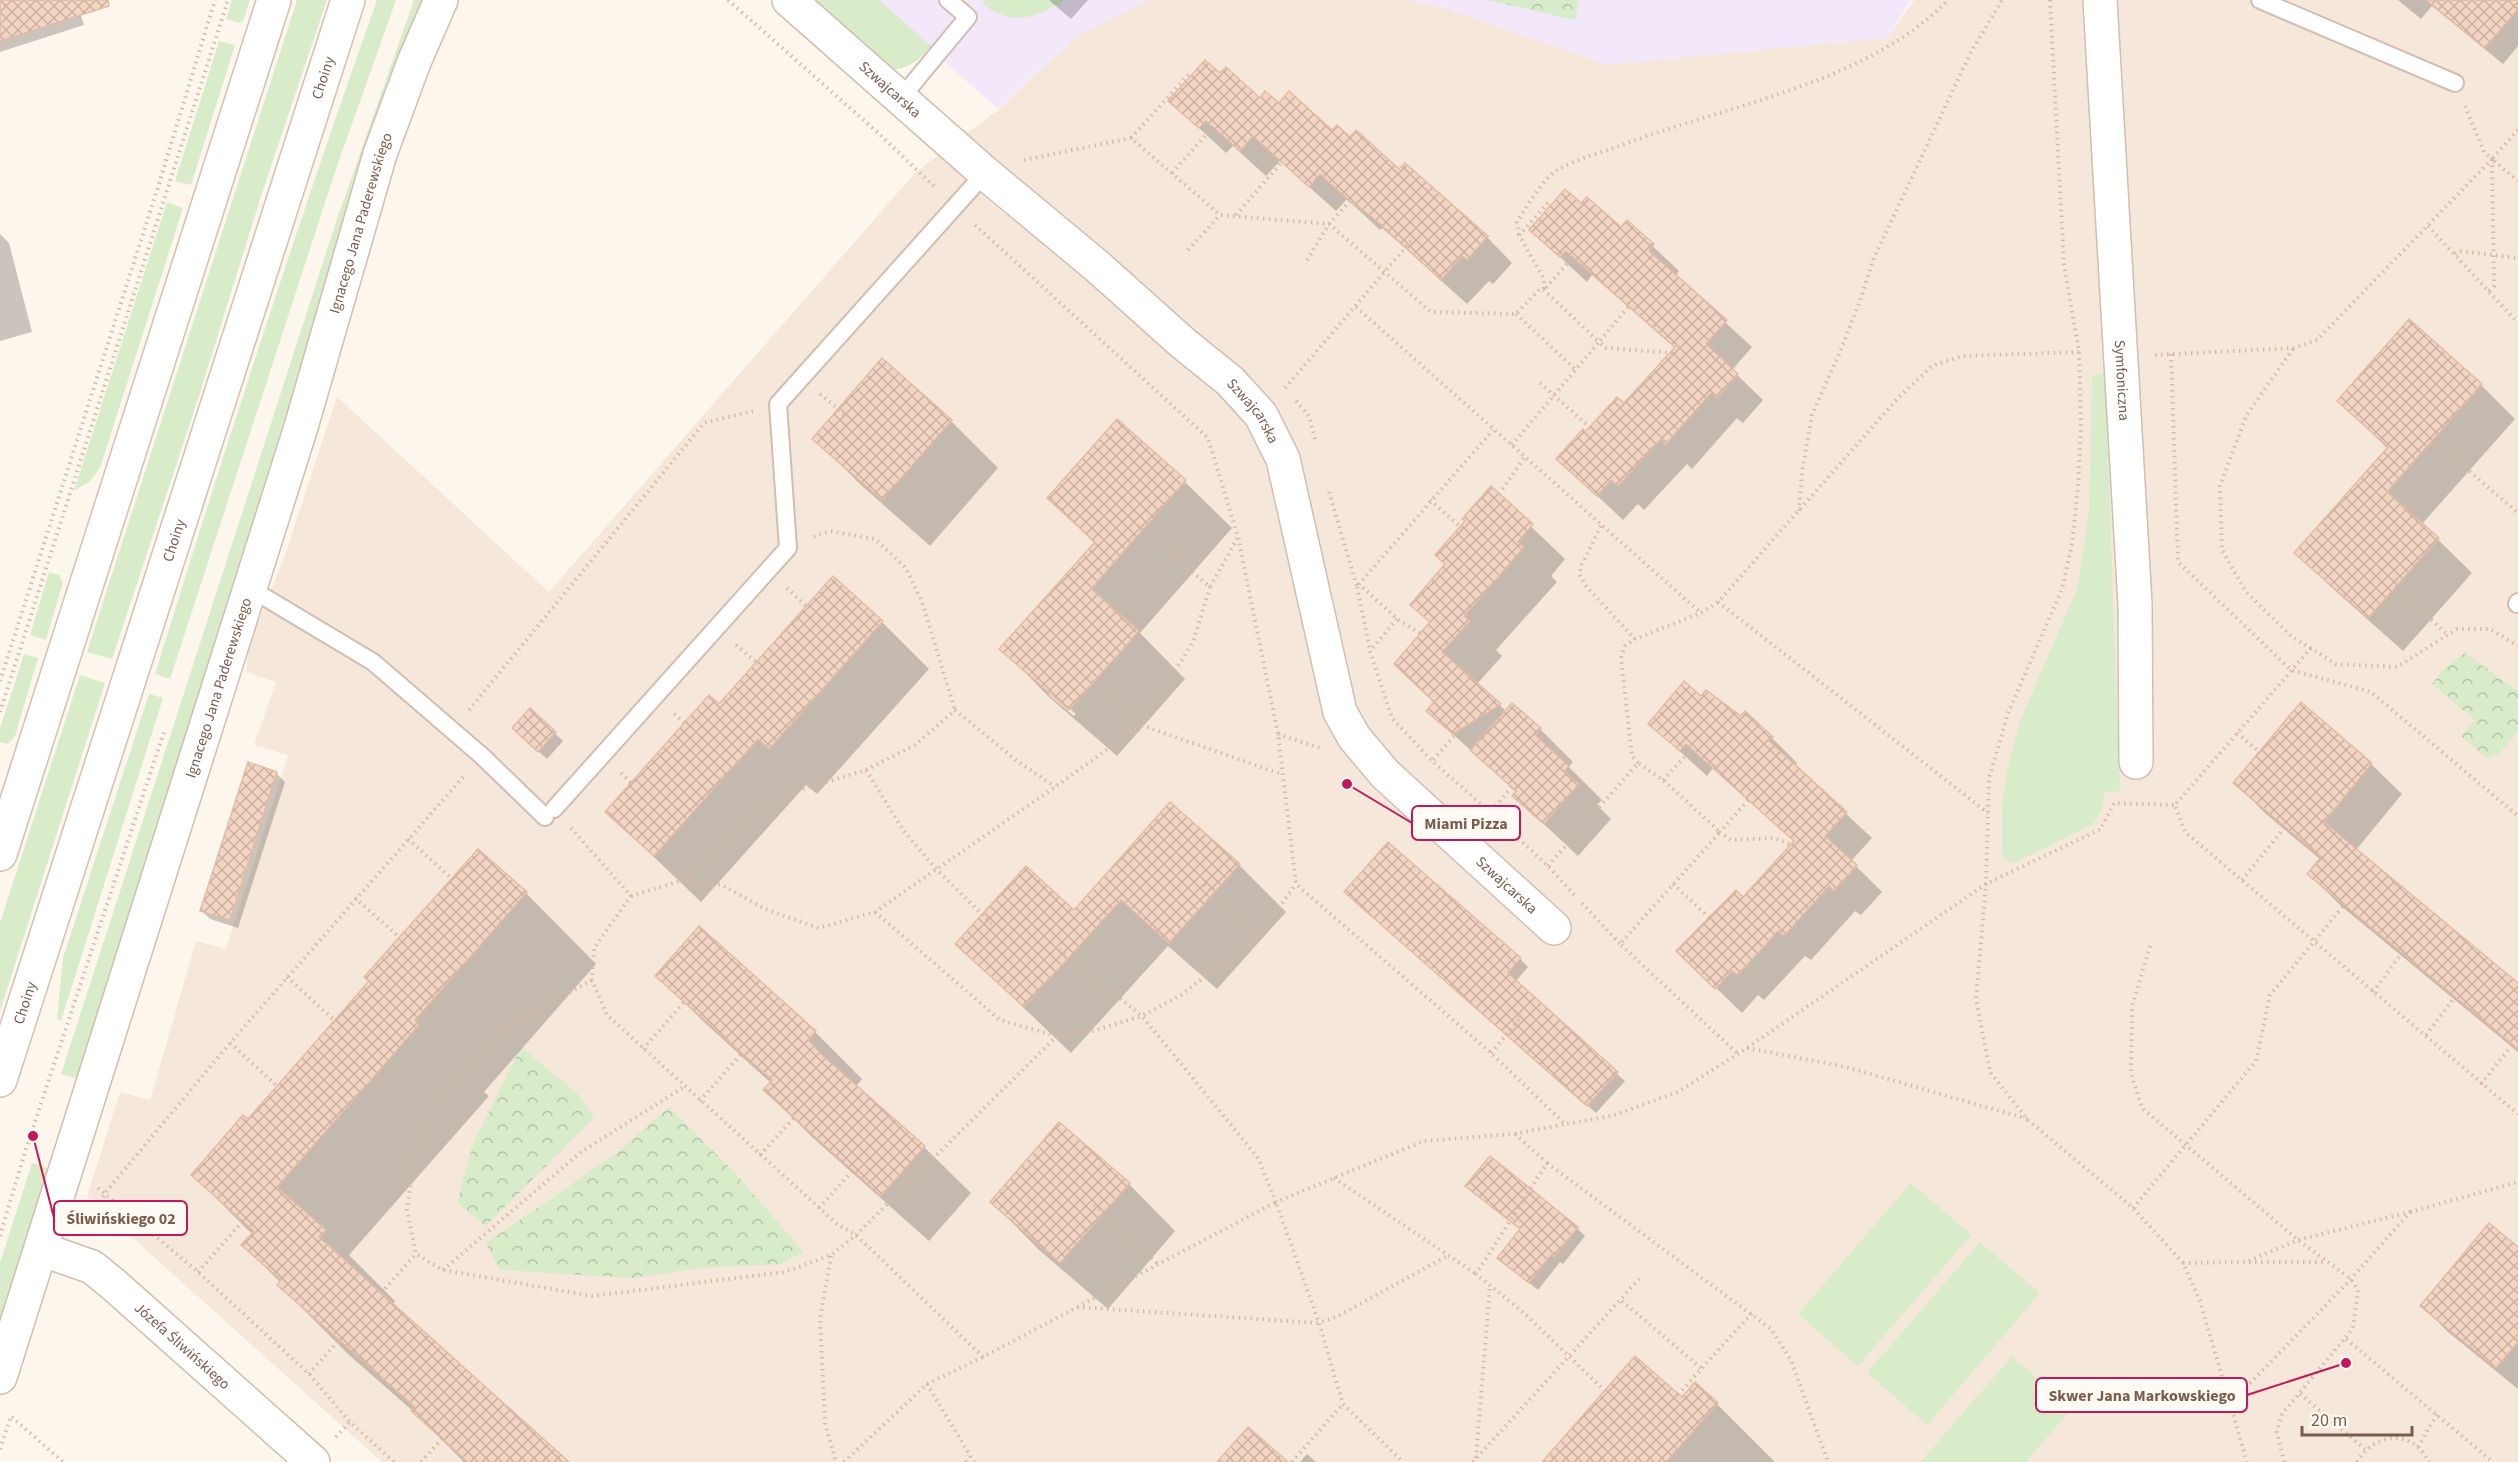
<svg xmlns="http://www.w3.org/2000/svg" width="2518" height="1462" viewBox="0 0 2518 1462" font-family="'Source Sans 3',sans-serif">
  <style>
    .residential { fill: #f5e8da }
    .education { fill: #f3e8fa }
    .green { fill: #d8ecc9 }
    .park { fill: url(#park-crowns) }
    .shadow { fill: #0003; fill-rule: evenodd }
    .building { fill: url(#building-cross-hatch); stroke: #e6bba3; stroke-width: 1.5 }
    .lines { fill: none; stroke-linecap: round; stroke-linejoin: round }
    .lane-casing { stroke: #d1beb0; stroke-width: 20 }
    .street-casing { stroke: #d1beb0; stroke-width: 36 }
    .secondary-casing { stroke: #d6c0b0; stroke-width: 36 }
    .path { stroke: #d9b8a5; stroke-width: 4; stroke-dasharray: 1.5 4.5; stroke-linecap: butt }
    .lane { stroke: #fff; stroke-width: 16 }
    .street { stroke: #fff; stroke-width: 33 }
    .secondary { stroke: #fff; stroke-width: 33 }
    .labels { text-anchor: middle; stroke-width: 6; stroke-linejoin: round; paint-order: stroke }
    .street-label { font-size: 15px; fill: #7a5c4d; stroke: #fffaf3 }
    .leader { fill: none; stroke: #c2185b; stroke-width: 2 }
    .callout-dot { fill: #c2185b; stroke: #fffaf3; stroke-width: 2 }
    .callout { fill: #fffaf3; stroke: #c2185b; stroke-width: 2 }
    .callout-label { font-size: 16px; text-anchor: middle; font-weight: bold; fill: #7a5c4d }
  </style>
  <defs>
    <pattern id="park-crowns" width="20" height="18" patternUnits="userSpaceOnUse" patternTransform="scale(1.5)"><rect width="20" height="18" fill="#d8ecc9"/><path d="M2 6a3 3 0 1 1 6 0M12 15a3 3 0 1 1 6 0" fill="none" stroke="#b4c2a5"/></pattern>
    <pattern id="building-cross-hatch" width="8" height="8" patternUnits="userSpaceOnUse" patternTransform="scale(1.5)"><rect width="8" height="8" fill="#f3d5c3"/><path d="M0 0l8 8M0 8l8-8" fill="none" stroke="#cab0a1"/></pattern>
  </defs>
  <rect width="100%" height="100%" fill="#fdf6ec"/>
  <path class="residential" d="M1149,0H1408L1447,9L1887,38L1914,0H2518V1462H382L87,1197L120,1092L150,1100L196,941L226,949L288,755L254,745L276,682L246,672L249,645L284,558L337,397L549,592L915,173L999,109L1076,37Z"/>
  <g class="education">
    <path d="M874,0H1149L1076,37L998,109Z"/>
    <path d="M1408,0H1911L1887,38L1608,65L1447,9Z"/>
  </g>
  <g class="green">
    <path d="M232,0H250L243,21L239,23L226,19Z"/>
    <path d="M297,0H327L262,193L198,399L112,659L87,652Z"/>
    <path d="M377,0H396L336,169L170,679L155,674C225,448 298,223 377,0Z"/>
    <path d="M414,0H426L392,87L302,364L77,1079L61,1074L336,222Z"/>
    <path d="M808,0H879L931,46C918,61 907,71 886,69Z"/>
    <path d="M985,0H1065C1036,19 1010,27 982,3Z"/>
    <path d="M219,41L235,45L191,185L175,181Z"/>
    <path d="M167,202L183,208L100,468L90,481L74,491Z"/>
    <path d="M2105,373L2120,791L2104,793L2102,810L2093,824L2014,863L2006,861L2002,854V803L2009,762L2020,721L2077,589L2089,512L2092,375Z"/>
    <path d="M49,572L59,575L63,582L46,640L30,635Z"/>
    <path d="M24,654L38,658L15,736L8,744L0,742V728Z"/>
    <path d="M80,675L105,683L0,1011V923Z"/>
    <path d="M149,694L163,698L61,1021L57,1019L63,958Z"/>
    <path d="M32,1163L48,1168L0,1321V1263Z"/>
    <path d="M1911,1183L1971,1235L1858,1366L1798,1314Z"/>
    <path d="M1980,1242L2040,1293L1927,1425L1867,1373Z"/>
    <path d="M2012,1356L2072,1408L2026,1462H1921Z"/>
  </g>
  <g class="park">
    <path d="M1487,0H1579L1575,20Z"/>
    <path d="M2465,653L2518,691V732L2499,754L2487,758L2461,736L2475,720L2432,684L2445,668Z"/>
    <path d="M521,1047L576,1092L594,1118L486,1226L457,1203L473,1144Z"/>
    <path d="M669,1107L733,1171L804,1252L781,1264L701,1268L633,1278L500,1270L486,1243L617,1153Z"/>
  </g>
  <g class="shadow">
    <path d="M0,0H76L84,25L0,52Z"/>
    <path d="M1049,0H1088L1071,19Z"/>
    <path d="M2398,0H2518V46L2503,64L2432,6L2421,19Z"/>
    <path d="M1220,75L1260,100L1279,105L1350,139L1399,171L1487,237L1512,263L1493,284L1489,281L1467,304L1405,248L1382,228L1380,230L1347,199L1336,211L1280,161L1266,176L1233,146L1226,153L1170,101Z"/>
    <path d="M1582,205L1621,229L1627,222L1679,271L1675,276L1752,347L1732,370L1763,400L1743,423L1737,418L1692,469L1687,464L1644,510L1638,504L1623,520L1558,459L1585,434L1624,405L1676,349L1592,275L1587,282L1531,230Z"/>
    <path d="M0,234L9,243L32,332L0,341Z"/>
    <path d="M2409,322L2481,385L2515,419L2422,524L2472,573L2403,651L2330,586L2296,553L2388,449L2339,401Z"/>
    <path d="M882,360L951,421L998,468L930,546L861,485L814,438Z"/>
    <path d="M1117,421L1185,482L1232,528L1140,633L1185,679L1117,756L1048,696L1002,649L1095,544L1049,498ZM1049,691L1076,714L1074,716L1049,695Z"/>
    <path d="M1491,488L1565,559L1551,576L1557,582L1496,650L1502,656L1477,684L1507,712L1540,729L1573,762L1569,767L1602,800L1597,805L1611,819L1578,856L1514,796L1517,793L1428,711L1435,703L1431,623L1412,604L1447,565L1467,521Z"/>
    <path d="M833,578L882,622L929,669L817,794L806,785L701,902L607,812L720,706Z"/>
    <path d="M1701,698L1772,738L1797,763L1795,766L1872,838L1851,861L1882,892L1861,915L1855,911L1811,960L1805,956L1764,1000L1758,995L1742,1013L1678,951L1703,924L1705,926L1743,899L1795,842L1713,768L1707,776L1650,724Z"/>
    <path d="M530,710L563,741L547,759L522,736Z"/>
    <path d="M2371,764L2402,794L2356,850L2518,985V1052L2340,905L2309,874L2321,860L2266,814L2235,783Z"/>
    <path d="M276,773L285,782L238,928L210,919L202,911Z"/>
    <path d="M478,851L526,893L596,964L484,1092L489,1096L349,1255L395,1301L392,1305L567,1462H464L414,1412L349,1355L279,1285L281,1283L243,1245L253,1235L193,1175L248,1121L370,982Z"/>
    <path d="M1239,865L1286,912L1217,989L1168,946L1071,1053L957,944Z"/>
    <path d="M1354,900L1520,959L1528,967L1515,982L1625,1081L1596,1113Z"/>
    <path d="M699,928L815,1032L862,1079L856,1086L924,1147L971,1193L929,1241L812,1137L765,1090L771,1083L704,1022L657,976Z"/>
    <path d="M1129,1184L1175,1231L1108,1309L1038,1249L992,1202Z"/>
    <path d="M1467,1186L1577,1228L1585,1236L1563,1264L1560,1262L1538,1290L1508,1266L1521,1230Z"/>
    <path d="M2518,1249V1389L2448,1332L2422,1306Z"/>
    <path d="M1682,1399L1717,1404L1775,1462H1544Z"/>
    <path d="M1307,1454L1316,1462H1300Z"/>
  </g>
  <g class="building">
    <path d="M0,0H108L109,6L0,41Z"/>
    <path d="M2426,0H2518V9L2485,48Z"/>
    <path d="M1205,60L1220,73L1226,67L1260,98L1265,91L1279,103L1289,91L1332,130L1337,125L1350,137L1356,130L1399,169L1405,163L1488,236L1467,260L1462,256L1441,280L1378,222L1355,204L1354,205L1320,174L1309,187L1253,136L1240,151L1206,121L1199,128L1168,101Z"/>
    <path d="M1565,189L1581,203L1587,197L1621,227L1627,220L1654,244L1649,251L1727,320L1706,344L1738,374L1717,398L1711,393L1665,445L1662,438L1618,486L1611,480L1597,496L1556,459L1583,429L1585,432L1617,397L1624,403L1675,347L1566,251L1560,257L1529,230Z"/>
    <path d="M2409,319L2482,384L2387,492L2439,538L2368,618L2294,553L2388,447L2337,401Z"/>
    <path d="M882,358L952,420L882,500L812,439Z"/>
    <path d="M1117,419L1186,480L1091,589L1139,631L1069,710L999,649L1095,542L1047,498Z"/>
    <path d="M1491,486L1533,524L1518,542L1524,547L1464,616L1470,621L1442,652L1501,704L1453,734L1426,711L1434,702L1394,664L1430,622L1410,605L1445,564L1435,555L1465,521L1462,519Z"/>
    <path d="M833,576L883,621L769,749L758,739L654,856L605,812L709,695L719,704Z"/>
    <path d="M1684,681L1701,696L1706,690L1741,716L1745,711L1773,737L1769,741L1847,812L1825,836L1857,865L1834,891L1829,886L1784,936L1778,931L1738,975L1732,971L1715,989L1676,951L1736,890L1743,897L1794,841L1686,744L1680,751L1648,724Z"/>
    <path d="M2301,702L2372,763L2324,822L2518,983V1049L2307,874L2321,857L2233,783Z"/>
    <path d="M1512,703L1541,728L1535,735L1569,766L1564,771L1579,784L1544,824L1512,796L1516,791L1470,750Z"/>
    <path d="M530,708L556,732L538,752L512,728Z"/>
    <path d="M248,762L277,772L230,920L200,911Z"/>
    <path d="M1170,802L1240,864L1169,943L1121,900L1024,1007L955,944L1026,866L1074,910Z"/>
    <path d="M1388,842L1521,958L1508,973L1618,1072L1587,1106L1344,892Z"/>
    <path d="M478,849L527,892L415,1020L419,1025L277,1187L326,1230L319,1237L569,1462H468L411,1411L415,1407L277,1285L281,1280L241,1245L254,1231L191,1175L243,1115L248,1119L277,1086L369,981L364,977Z"/>
    <path d="M699,926L816,1031L808,1040L822,1055L925,1146L881,1196L763,1090L772,1080L655,976Z"/>
    <path d="M1059,1122L1130,1183L1060,1263L990,1202Z"/>
    <path d="M1490,1156L1578,1227L1554,1257L1551,1255L1529,1283L1497,1258L1520,1229L1465,1186Z"/>
    <path d="M2489,1223L2518,1247V1342L2496,1368L2420,1306Z"/>
    <path d="M1635,1356L1682,1397L1695,1382L1718,1403L1666,1462H1542Z"/>
    <path d="M1248,1427L1288,1462H1217Z"/>
  </g>
  <g class="lines">
    <defs>
      <g id="lane">
        <path d="M2260,0L2455,83"/>
        <path d="M901,98L968,17L948,0"/>
        <path d="M251,589L373,662L482,756L545,817"/>
        <path d="M2517,604L2518,602"/>
        <path d="M554,809L788,548L778,404L985,173"/>
      </g>
      <g id="street">
        <path id="s1" d="M789,0L985,173L1098,267L1184,344L1230,381L1261,415L1283,459L1340,712L1354,737L1385,774L1554,928"/>
        <path id="s2" d="M2100,0L2135,604L2136,762"/>
        <path id="s3" d="M41,1249L92,1267L113,1284L313,1462"/>
        <path id="s4" d="M0,1377L301,427L380,154L414,62L441,0"/>
      </g>
      <g id="secondary">
        <path d="M0,854L274,0"/>
        <path id="s5" d="M0,1080L348,0"/>
      </g>
    </defs>
    <use href="#lane" class="lane-casing"/>
    <use href="#street" class="street-casing"/>
    <use href="#secondary" class="secondary-casing"/>
    <g class="path">
      <path d="M728,0L876,131L937,189"/>
      <path d="M2050,0L2064,265L2079,352L2081,424L2078,486L2072,544L2062,589L2008,713L1989,778L1986,884L1976,999L1990,1072L2028,1120L2133,1208L2183,1263L2200,1301L2247,1462"/>
      <path d="M2518,130L2492,159L2518,181"/>
      <path d="M1131,138L1189,74"/>
      <path d="M1024,160L1131,138L1220,215L1329,224L1431,312L1516,314L1540,289L1544,290L1599,342L1511,446"/>
      <path d="M1172,173L1213,127"/>
      <path d="M1548,203L1519,235L1544,279V290L1573,257"/>
      <path d="M1236,215L1282,162"/>
      <path d="M975,225L1208,438L1238,537L1278,734L1296,884L1491,1053L1565,1124L1612,1116L1678,1092L1747,1048L1986,884L2101,829L2114,803L2175,805"/>
      <path d="M2428,226L2518,323"/>
      <path d="M1519,235L1517,222C1527,207 1543,178 1559,169C1575,160 1596,154 1614,148C1721,106 1866,85 1948,0"/>
      <path d="M1188,250L1220,215"/>
      <path d="M2455,254L2460,251L2518,258"/>
      <path d="M1307,260L1329,224L1350,201"/>
      <path d="M2489,291L2494,286L2492,160"/>
      <path d="M1356,307L1701,613"/>
      <path d="M1628,307L1599,342L1606,348L1676,353"/>
      <path d="M1516,314L1576,370"/>
      <path d="M2293,349L2246,416L2220,486L2222,550L2246,592L2291,636L2336,664L2397,667L2457,629H2490L2518,646"/>
      <path d="M2171,354L2178,562L2291,670L2371,692L2518,816"/>
      <path d="M2155,355L2294,348L2317,340L2492,159L2484,152L2465,106"/>
      <path d="M1540,383L1593,430"/>
      <path d="M1285,388L1411,241"/>
      <path d="M820,394L848,417"/>
      <path d="M1296,401L1309,416L1315,439"/>
      <path d="M2433,440L2518,513"/>
      <path d="M1329,492L1357,587"/>
      <path d="M1499,494L1524,458"/>
      <path d="M1430,500L1464,530"/>
      <path d="M1799,511L1802,472L1812,415L1840,352L1860,301L1873,260L1970,54L2002,0"/>
      <path d="M1133,521L1210,587L1238,537"/>
      <path d="M1601,526L1582,564L1579,574L1586,586L1635,639"/>
      <path d="M814,537L830,531L875,539L906,568L922,602L955,710"/>
      <path d="M1210,587L1193,642L1141,725L1281,774"/>
      <path d="M1357,587L1370,650"/>
      <path d="M2396,587L2448,635"/>
      <path d="M787,588L806,606"/>
      <path d="M1718,602L1988,813"/>
      <path d="M1397,619L1370,651L1392,718L1432,761"/>
      <path d="M1420,633L1397,619L1359,584L1493,430"/>
      <path d="M736,645L756,662"/>
      <path d="M2311,648L2175,805L2185,832L2518,1114"/>
      <path d="M0,681L158,187L215,0"/>
      <path d="M469,710L704,423L753,411"/>
      <path d="M0,712L228,0"/>
      <path d="M674,714L685,723"/>
      <path d="M2237,733L2260,752"/>
      <path d="M1278,734L1320,748"/>
      <path d="M1454,736L1432,761L1490,812"/>
      <path d="M1638,763L1632,756L1621,658L1625,646L1635,639L1701,613L1718,602L1897,399L1932,366L1962,356L2079,352"/>
      <path d="M866,770L915,745L955,710L1016,760L1055,787"/>
      <path d="M621,773L631,783"/>
      <path d="M1663,780L1692,749"/>
      <path d="M1512,787L1490,812L1548,866L1577,898"/>
      <path d="M1748,800L1720,832L1731,840L1774,838L1795,846"/>
      <path d="M571,828L631,896L594,948L592,980L607,1015L837,1224L856,1235L983,1357L1276,1202L1319,1323L1343,1404L1403,1462"/>
      <path d="M408,839L451,878"/>
      <path d="M1548,866L1638,763L1663,780L1720,832L1620,944L1738,1054"/>
      <path d="M685,879L736,828L793,792L866,770L903,830L937,870L992,924"/>
      <path d="M2242,880L2285,827"/>
      <path d="M1673,884L1715,923"/>
      <path d="M1204,885L1259,935"/>
      <path d="M631,896L684,880L722,885L765,909L819,928L875,912L1055,787L1141,725L1085,673"/>
      <path d="M355,898L399,937"/>
      <path d="M1582,903L1620,944"/>
      <path d="M875,912L1000,1020L1056,1036"/>
      <path d="M2150,946L2132,1006L2131,1074L2142,1108L2298,1240L2351,1279L2358,1290L2353,1328L2345,1338"/>
      <path d="M1059,950L1142,1016L1181,995L1259,935L1296,884"/>
      <path d="M287,977L334,1020"/>
      <path d="M592,980L501,1030L428,1118L414,1159L407,1210L416,1254L443,1270L592,1296L785,1272L831,1255L856,1235L1056,1037L1096,1030L1142,1016L1258,1158L1276,1202L1424,1141L1515,1134L1565,1124"/>
      <path d="M2373,992L2402,953"/>
      <path d="M2426,1035L2455,997"/>
      <path d="M230,1043L277,1086"/>
      <path d="M1747,1048L1846,1067L2028,1119"/>
      <path d="M643,1049L684,1002"/>
      <path d="M1491,1053L1521,1017L1511,1008"/>
      <path d="M2481,1084L2513,1044"/>
      <path d="M700,1101L742,1053"/>
      <path d="M1515,1134L1547,1163L1476,1274L1525,1314L1605,1391"/>
      <path d="M760,1155L794,1118"/>
      <path d="M1547,1163L1771,1329L1791,1360L1828,1462"/>
      <path d="M1334,1178L1476,1274"/>
      <path d="M98,1188L198,1272L309,1374L350,1422L394,1462"/>
      <path d="M1094,1205L1157,1263"/>
      <path d="M819,1208L853,1170"/>
      <path d="M2133,1208L2256,1061L2270,995L2344,905"/>
      <path d="M2410,1212L2518,1182"/>
      <path d="M88,1223L105,1193L230,1043L465,775"/>
      <path d="M0,1236L25,1152L164,732"/>
      <path d="M831,1256L820,1319L825,1423L836,1462"/>
      <path d="M2249,1262H2326"/>
      <path d="M2183,1263L2246,1262L2298,1240L2410,1212L2351,1279L2231,1403"/>
      <path d="M443,1270L581,1152L684,1087"/>
      <path d="M198,1272L243,1221"/>
      <path d="M381,1293L416,1254"/>
      <path d="M1622,1301L1701,1368"/>
      <path d="M1077,1307L1319,1323L1338,1316L1449,1255"/>
      <path d="M309,1374L339,1340"/>
      <path d="M927,1384L974,1462"/>
      <path d="M2300,1394L2365,1449"/>
      <path d="M1674,1399L1752,1313"/>
      <path d="M336,1437L350,1422"/>
      <path d="M2418,1447L2437,1414"/>
      <path d="M0,1449L11,1416L63,1462"/>
      <path d="M1476,1458L1490,1286"/>
      <path d="M421,1462L442,1439"/>
      <path d="M844,1462L927,1384L983,1357"/>
      <path d="M966,1462L969,1456"/>
      <path d="M1292,1462L1343,1404"/>
      <path d="M1473,1462L1641,1277"/>
      <path d="M2284,1462L2277,1432L2282,1414L2345,1338L2493,1462"/>
      <path d="M2357,1462C2375,1432 2412,1428 2429,1462"/>
    </g>
    <use href="#lane" class="lane"/>
    <use href="#street" class="street"/>
    <use href="#secondary" class="secondary"/>
  </g>
  <g class="labels">
    <g class="street-label">
      <text dy="5" stroke="none"><textPath href="#s5" startOffset="1053">Choiny</textPath></text>
      <text dy="5" stroke="none"><textPath href="#s1" startOffset="135">Szwajcarska</textPath></text>
      <text dy="5" stroke="none"><textPath href="#s4" startOffset="1209">Ignacego Jana Paderewskiego</textPath></text>
      <text dy="5" stroke="none"><textPath href="#s2" startOffset="381">Symfoniczna</textPath></text>
      <text dy="5" stroke="none"><textPath href="#s1" startOffset="621">Szwajcarska</textPath></text>
      <text dy="5" stroke="none"><textPath href="#s5" startOffset="567">Choiny</textPath></text>
      <text dy="5" stroke="none"><textPath href="#s4" startOffset="723">Ignacego Jana Paderewskiego</textPath></text>
      <text dy="5" stroke="none"><textPath href="#s1" startOffset="1179">Szwajcarska</textPath></text>
      <text dy="5" stroke="none"><textPath href="#s5" startOffset="81">Choiny</textPath></text>
      <text dy="5" stroke="none"><textPath href="#s3" startOffset="174">Józefa Śliwińskiego</textPath></text>
    </g>
  </g>
  <path class="leader" d="M1347 784L1412 823M33 1136L54 1218M2346 1363L2247 1395"/>
  <g class="callout-dot">
    <circle cx="1347" cy="784" r="6"/>
    <circle cx="33" cy="1136" r="6"/>
    <circle cx="2346" cy="1363" r="6"/>
  </g>
  <g class="callout">
    <rect x="1412" y="806" width="108" height="34" rx="6"/>
    <rect x="54" y="1201" width="133" height="34" rx="6"/>
    <rect x="2036" y="1378" width="211" height="34" rx="6"/>
  </g>
  <g class="callout-label">
    <text x="1466" y="829">Miami Pizza</text>
    <text x="121" y="1224">Śliwińskiego 02</text>
    <text x="2142" y="1401">Skwer Jana Markowskiego</text>
  </g>
  <path d="M2302 1426v9h110v-9" fill="none" stroke="#7a5c4d" stroke-width="3"/>
  <text x="2311" y="1426" font-size="18" fill="#7a5c4d" stroke="#fffaf3" stroke-width="4.5" paint-order="stroke">20 m</text>
</svg>
